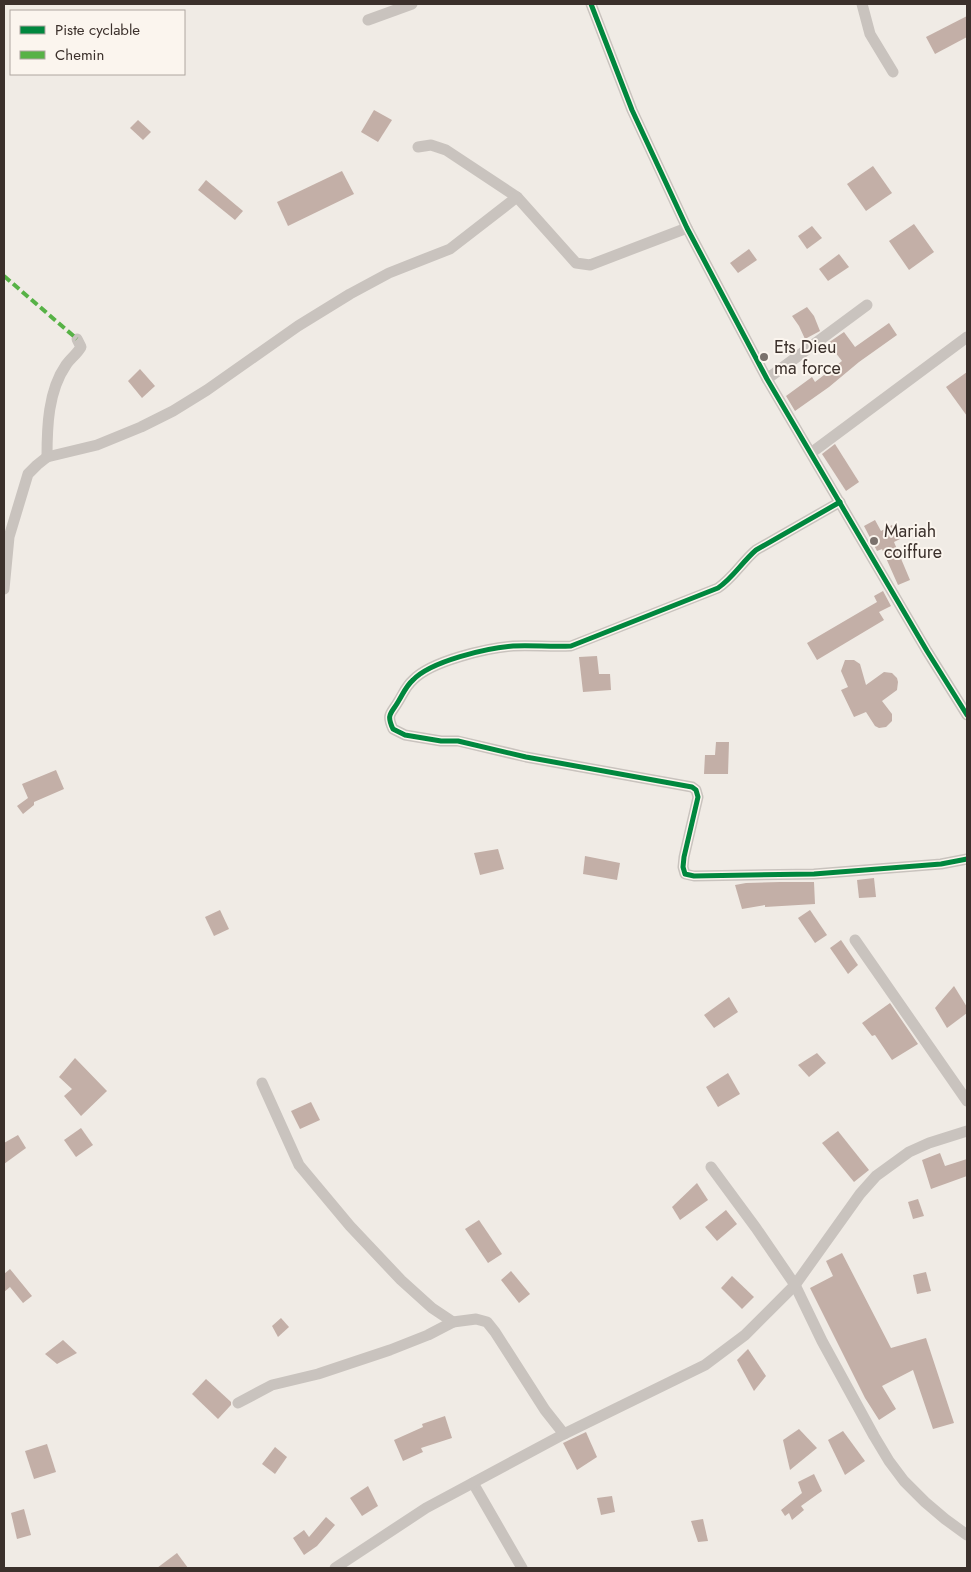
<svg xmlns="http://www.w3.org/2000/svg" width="971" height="1572" viewBox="0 0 971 1572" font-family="Jost,sans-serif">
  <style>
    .building { fill: #c3afa7 }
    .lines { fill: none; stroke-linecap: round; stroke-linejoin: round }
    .minor { stroke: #c9c3be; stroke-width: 11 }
    .quiet { stroke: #57b246; stroke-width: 4; stroke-dasharray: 8 4; stroke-linecap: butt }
    .cycleway-casing { stroke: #fbf5ee; stroke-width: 8 }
    .cycleway { stroke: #00873e; stroke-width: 5 }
    .poi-dot { fill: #7a716c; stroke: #fbf5ee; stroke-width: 2 }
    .labels { text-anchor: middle; stroke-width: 4; stroke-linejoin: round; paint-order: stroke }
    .poi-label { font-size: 18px; fill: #3b302b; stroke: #fbf5ee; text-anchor: start }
  </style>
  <rect width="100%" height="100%" fill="#f0ebe5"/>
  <g class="building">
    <path d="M967,16V37L935,54L926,37Z"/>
    <path d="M374,110L392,120L378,142L361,132Z"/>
    <path d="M138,120L151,132L143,140L130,128Z"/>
    <path d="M873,166L892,193L866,211L847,184Z"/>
    <path d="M342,171L354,194L288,226L277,202Z"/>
    <path d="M206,180L243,211L235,220L198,190Z"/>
    <path d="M914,224L934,252L909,270L889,241Z"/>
    <path d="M812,226L822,238L807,249L798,236Z"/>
    <path d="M749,249L757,260L738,273L730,263Z"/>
    <path d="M839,254L849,267L828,281L819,269Z"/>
    <path d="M807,307L814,316L820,331L805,339L799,326L792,316Z"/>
    <path d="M889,323L897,335L859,362L829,387L795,411L786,396L812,377L815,382L842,361L828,343L844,332L855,347Z"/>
    <path d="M140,369L155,386L142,398L128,381Z"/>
    <path d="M967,372V416L946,387Z"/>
    <path d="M835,444L859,482L846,491L822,454Z"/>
    <path d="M875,520L881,531L892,525L900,539L894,542L910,580L898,585L882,549L877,551L864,526Z"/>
    <path d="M883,591L891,606L879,612L884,620L817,660L807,643L877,602L874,596Z"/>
    <path d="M597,656L599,674H610L611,690L583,692L579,657Z"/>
    <path d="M845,660H854L860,664L866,685L884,672L892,673L897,678L898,682L897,690L882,701L892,714V721L886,727L879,728L875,726L866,712L854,717L841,690L848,687L841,671Z"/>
    <path d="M716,742H729L728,774H704L705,755H715Z"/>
    <path d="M56,770L64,789L34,802V805L23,814L17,806L28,798L22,784Z"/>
    <path d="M498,849L504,869L480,875L474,853Z"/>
    <path d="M585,856L620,863L617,880L583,874Z"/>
    <path d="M874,878L876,897L859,898L857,880Z"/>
    <path d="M780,882H814L815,904L765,907V905L742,909L735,885L746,883Z"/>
    <path d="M220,910L229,929L214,936L205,917Z"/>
    <path d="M810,910L827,935L815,943L798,918Z"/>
    <path d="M841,940L858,965L848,974L830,948Z"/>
    <path d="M954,986L967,1007V1013L947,1028L935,1008Z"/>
    <path d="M729,997L738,1012L714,1028L704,1015Z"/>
    <path d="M890,1003L918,1044L892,1060L875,1035L872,1036L862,1023Z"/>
    <path d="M817,1053L826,1063L809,1077L798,1065Z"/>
    <path d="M75,1058L107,1091L81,1116L64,1096L72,1089L59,1077Z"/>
    <path d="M728,1073L740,1094L718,1107L706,1087Z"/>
    <path d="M311,1102L320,1120L300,1129L291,1111Z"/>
    <path d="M81,1128L93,1145L76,1157L64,1140Z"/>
    <path d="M838,1131L869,1170L854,1182L822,1143Z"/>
    <path d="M18,1135L26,1148L4,1164V1143Z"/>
    <path d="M940,1153L945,1166L967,1159V1176L931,1189L922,1160Z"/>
    <path d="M697,1183L708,1200L680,1220L672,1207Z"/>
    <path d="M918,1199L924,1216L913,1219L908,1202Z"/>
    <path d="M726,1210L737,1224L717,1241L705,1227Z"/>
    <path d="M479,1220L502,1254L488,1263L465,1229Z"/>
    <path d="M842,1253L891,1348L926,1338L954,1423L933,1429L913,1370L882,1386L896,1409L879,1420L865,1398L810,1288L833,1276L826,1261Z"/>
    <path d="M10,1269L32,1296L23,1303L10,1287L4,1292V1274Z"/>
    <path d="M511,1271L530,1294L519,1303L501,1280Z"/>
    <path d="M926,1272L931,1291L917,1294L913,1275Z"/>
    <path d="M732,1276L754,1297L742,1309L721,1288Z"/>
    <path d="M281,1318L289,1327L278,1337L272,1326Z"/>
    <path d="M63,1340L77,1353L57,1364L45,1354Z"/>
    <path d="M748,1349L766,1376L754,1391L737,1360Z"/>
    <path d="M206,1379L231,1402V1405L218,1419L192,1394Z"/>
    <path d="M445,1416L452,1438L421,1448L423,1452L403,1461L394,1440L423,1427L422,1424Z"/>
    <path d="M799,1429L817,1448L790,1470L783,1440Z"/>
    <path d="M843,1431L865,1461L845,1475L828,1440Z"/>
    <path d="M586,1432L597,1457L577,1470L563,1443Z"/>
    <path d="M47,1444L56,1472L34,1479L25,1451Z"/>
    <path d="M275,1447L287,1457L275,1474L262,1464Z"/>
    <path d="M814,1474L822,1491L801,1506L804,1510L792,1520L789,1513L785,1516L781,1510L802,1493L798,1482Z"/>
    <path d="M368,1486L378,1506L362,1516L350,1498Z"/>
    <path d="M612,1496L615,1512L601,1515L597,1498Z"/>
    <path d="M24,1509L31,1535L17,1539L11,1513Z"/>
    <path d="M326,1517L335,1525L317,1546L304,1555L293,1538L304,1530L309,1537Z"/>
    <path d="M703,1519L708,1541L698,1542L691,1521Z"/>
    <path d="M177,1553L188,1568H157Z"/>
  </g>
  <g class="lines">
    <g class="minor">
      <path d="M591,4L632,110L687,228L767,379L927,651L967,715"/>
      <path d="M862,4L870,34L893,72"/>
      <path d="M368,20L412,4"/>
      <path d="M418,147L431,145L446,150L517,197L576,263L590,265L687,228"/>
      <path d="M767,379L867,305"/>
      <path d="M811,453L967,337"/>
      <path d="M47,457C47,427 48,391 66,365C70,359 77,354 81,347L77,339"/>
      <path d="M840,502L756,550C742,562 733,578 718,588L571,646C551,647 532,645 513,646C487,648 431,661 413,680C406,686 403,694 398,702C391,714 386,714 393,729L405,735L441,741H458L526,757L692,787L696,790L698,797L684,857L683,867L685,874L694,876L814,874L941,864L967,859"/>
      <path d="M4,589L9,537L28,474L37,465L47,457L97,445L141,427L173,411L207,390L298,326L350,294L389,273L450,249L517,197"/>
      <path d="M855,940L967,1101"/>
      <path d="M262,1083L299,1165L350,1226L401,1280L432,1308L453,1322L476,1319L487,1322L495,1332L545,1410L564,1434"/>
      <path d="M711,1167L756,1228L795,1285L822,1341L874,1436L889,1461L904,1481L925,1502L945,1519L967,1535"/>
      <path d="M238,1403L272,1385L318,1374L390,1350L428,1335L453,1322"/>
      <path d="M473,1483L522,1568"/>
      <path d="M335,1568L426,1508L564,1434L705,1365L745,1335L795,1285L860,1194L876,1176L909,1152L929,1143L967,1131"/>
    </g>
    <path class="quiet" d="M4,276L77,339"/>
    <defs>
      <g id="cycleway">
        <path d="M591,4L632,110L687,228L767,379L927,651L967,715"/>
        <path d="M840,502L756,550C742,562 733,578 718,588L571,646C551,647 532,645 513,646C487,648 431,661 413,680C406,686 403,694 398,702C391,714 386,714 393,729L405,735L441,741H458L526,757L692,787L696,790L698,797L684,857L683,867L685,874L694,876L814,874L941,864L967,859"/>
      </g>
    </defs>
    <use href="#cycleway" class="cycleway-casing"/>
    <use href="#cycleway" class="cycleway"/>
  </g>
  <g class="poi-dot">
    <circle cx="764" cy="357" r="5"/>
    <circle cx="874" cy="541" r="5"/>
  </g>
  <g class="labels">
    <g class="poi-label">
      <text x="774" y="353">Ets Dieu<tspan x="774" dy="21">ma force</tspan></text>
      <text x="884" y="537">Mariah<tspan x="884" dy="21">coiffure</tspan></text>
    </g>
  </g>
  <rect width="971" height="1572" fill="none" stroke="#3b302b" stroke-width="10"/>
  <rect x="10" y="10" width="175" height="65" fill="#fbf5ee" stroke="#aea6a0"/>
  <rect x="20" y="26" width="25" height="8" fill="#00873e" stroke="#aea6a0"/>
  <text x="55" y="35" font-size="15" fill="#3b302b">Piste cyclable</text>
  <rect x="20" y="51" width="25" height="8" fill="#57b246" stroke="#aea6a0"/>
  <text x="55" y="60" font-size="15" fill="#3b302b">Chemin</text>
</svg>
